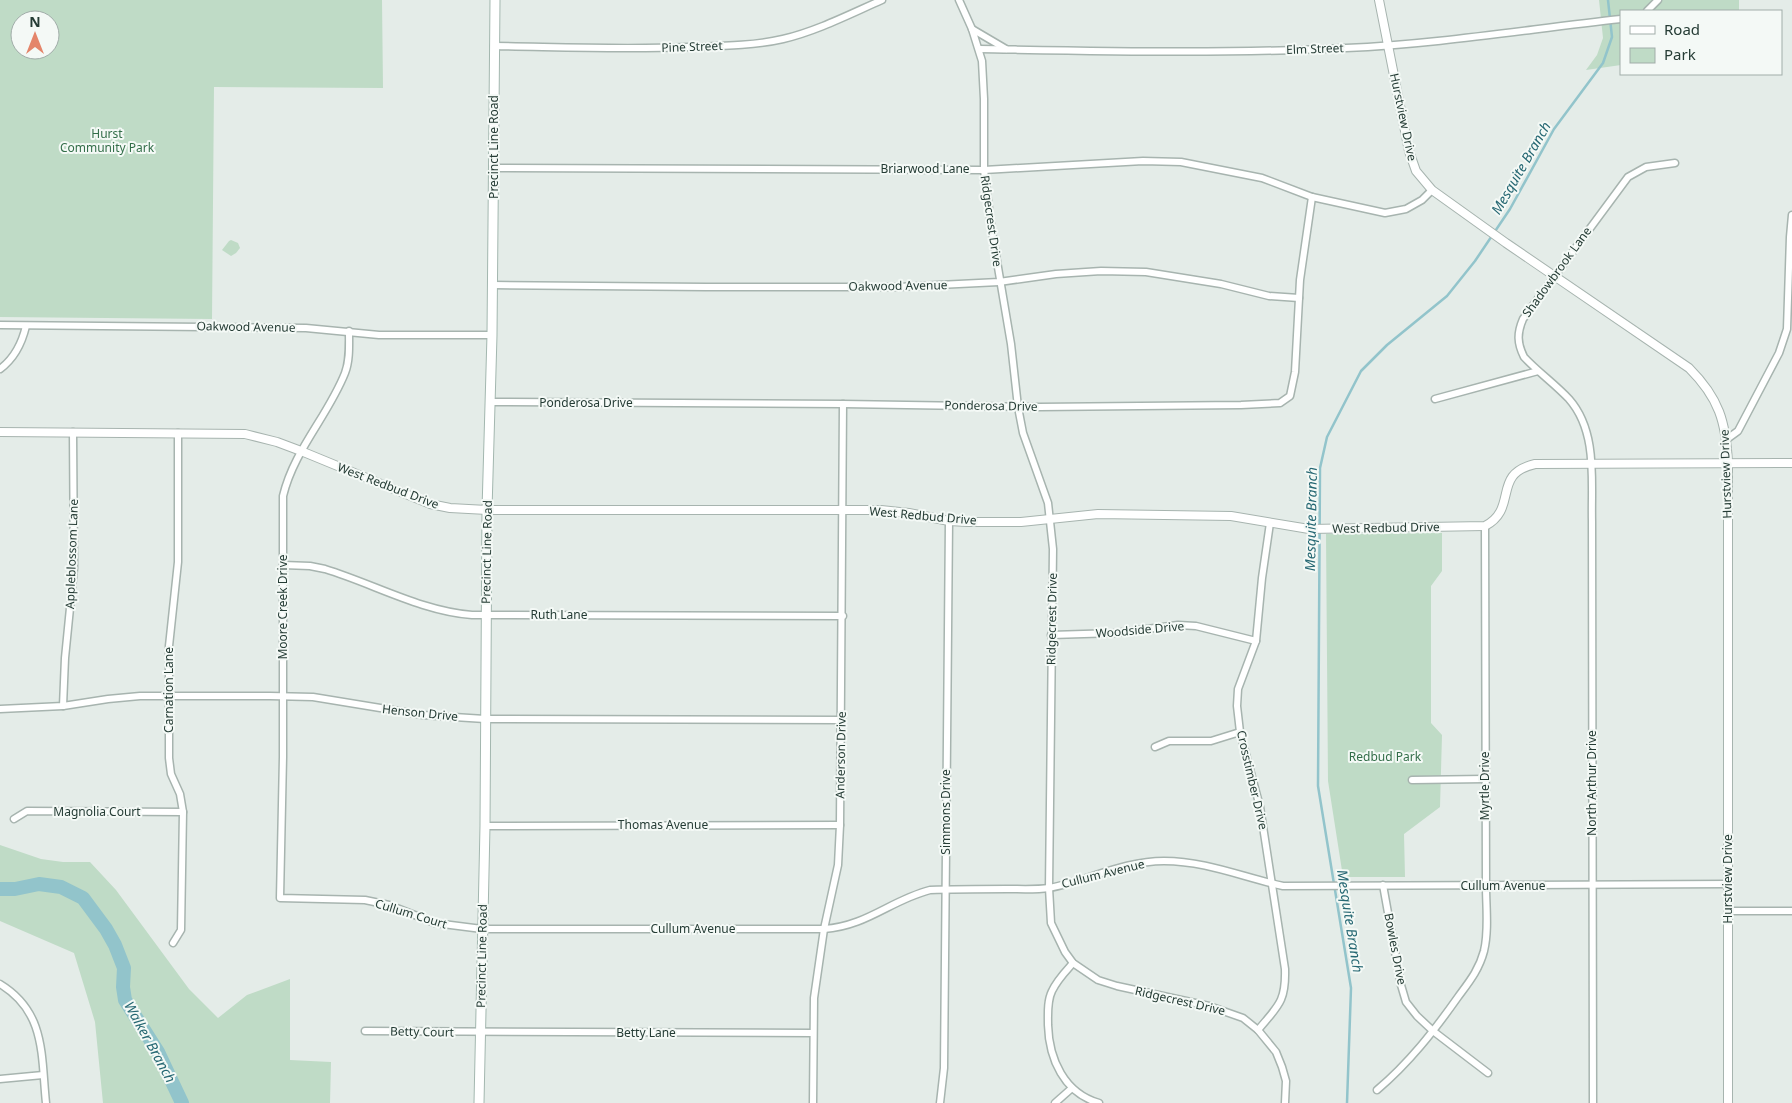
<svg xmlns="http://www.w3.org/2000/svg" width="1792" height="1103" viewBox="0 0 1792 1103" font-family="'Noto Sans',sans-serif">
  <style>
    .green { fill: #bfdbc6; fill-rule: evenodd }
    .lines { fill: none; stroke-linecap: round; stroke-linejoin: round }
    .stream { stroke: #92c4cb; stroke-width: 2.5 }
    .river { stroke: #92c4cb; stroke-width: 14 }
    .minor-casing { stroke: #a7b4af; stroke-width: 9 }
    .tertiary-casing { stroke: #a7b4af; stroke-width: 10 }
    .secondary-casing { stroke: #a3b7af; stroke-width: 11 }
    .minor { stroke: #fff; stroke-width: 6 }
    .tertiary { stroke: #fff; stroke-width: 8 }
    .secondary { stroke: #fff; stroke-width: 9 }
    .labels { text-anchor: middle; stroke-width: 4; stroke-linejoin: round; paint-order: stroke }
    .street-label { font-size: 12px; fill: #253c35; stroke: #f4f9f6 }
    .park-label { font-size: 12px; fill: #336e49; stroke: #f4f9f6 }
    .water-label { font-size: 14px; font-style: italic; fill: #256772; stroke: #f4f9f6 }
  </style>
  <rect width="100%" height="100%" fill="#e4ece8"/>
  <g class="green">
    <path d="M0,0H382L383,88L214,87L212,319L0,317ZM20,20H50V50H20Z"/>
    <path d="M1599,0H1739V11H1621V65L1586,70L1597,55L1603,38Z"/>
    <path d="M231,240L238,243L240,248L236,253L231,256L222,250L229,241Z"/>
    <path d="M1442,533V571L1431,586V723L1442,735L1440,807L1404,834L1405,877H1343L1328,781L1326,534Z"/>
    <path d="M0,845L41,859L63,862H90L116,890L189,989L218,1018L247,995L290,979V1060L331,1062L330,1103H103L95,1022L74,953L0,921Z"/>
  </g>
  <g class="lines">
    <path class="stream" d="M1347,1103L1351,988L1318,786L1320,468L1327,437L1361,371L1387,345L1447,296L1475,261L1510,209L1554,129L1603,63L1612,37L1608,0"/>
    <path class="river" d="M0,889H15L39,884L61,887L83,898L106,929L115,945L124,968L123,987L125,1000L158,1052L182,1103"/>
    <defs>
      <g id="minor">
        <path d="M959,0L972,29L982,61L984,99V170L992,232L1011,344L1018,407L1023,433L1048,503L1053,549L1049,888L1051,923L1065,952L1073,963L1098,980L1117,986L1209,1006L1243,1018L1258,1030L1276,1052L1282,1067L1286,1081L1285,1103"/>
        <path d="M1647,11L1658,0"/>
        <path d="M972,29L1006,49"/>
        <path d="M494,46C559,47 624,50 688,47C720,46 752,46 783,39C817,31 850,14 882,0"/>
        <path d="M979,49C1101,51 1224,54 1346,48C1438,44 1529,29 1621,19"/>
        <path d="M493,168L984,170L1143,161L1181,162L1262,178L1312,197L1385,213L1406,209L1422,200L1432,190"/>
        <path d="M493,285L706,287H898L999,282L1056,274L1101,271L1146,272L1221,284L1269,296L1299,298"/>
        <path d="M0,325L306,328L379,335H492"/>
        <path d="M349,331C349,345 350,360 345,373C328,416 294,450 283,496V757L280,898L365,900L389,905L435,923L482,929H824C867,926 891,900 930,890C956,889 981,889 1007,889C1020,889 1035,890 1049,888C1087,881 1123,861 1164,861C1206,861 1242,877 1283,886L1729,884"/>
        <path d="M0,369C15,358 22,343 26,326"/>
        <path d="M1435,399L1538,371"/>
        <path d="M490,402L843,404L1039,407L1241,405L1280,403L1290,396L1295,372L1300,280L1312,197"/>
        <path d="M1727,439L1738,431L1779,353L1787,329L1790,237L1792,215"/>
        <path d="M283,565L310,566L325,569C374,584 421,611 472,615L843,616"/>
        <path d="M1051,635L1116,633L1178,625L1196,626L1256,641"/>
        <path d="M63,706L65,658L74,568L73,432"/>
        <path d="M0,709L63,706L108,699L140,696H270L313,697L423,715L485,719L842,720"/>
        <path d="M1155,747L1169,741H1211L1240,732"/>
        <path d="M1412,780L1485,779"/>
        <path d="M14,819L27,811L183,812"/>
        <path d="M485,826L840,825"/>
        <path d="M1383,885L1401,985L1406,1002L1417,1016L1433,1031L1488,1073"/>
        <path d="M1728,911H1792"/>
        <path d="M173,943L181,930L183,812L180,794L171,774L169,758V646L178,562V433"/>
        <path d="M1073,963C1065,972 1057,980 1052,991C1047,1001 1048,1014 1048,1025C1049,1059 1064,1093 1099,1103"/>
        <path d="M0,984C46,1012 41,1055 46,1103"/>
        <path d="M1258,1030C1278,1006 1286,1002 1285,969L1260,807L1240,732L1237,706L1238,689L1256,641L1262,578L1270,523"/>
        <path d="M365,1031L813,1033"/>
        <path d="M0,1079L43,1075"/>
        <path d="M1377,1090C1409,1063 1434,1031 1458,997C1469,982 1479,970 1484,951C1489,930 1486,907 1486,886L1485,526"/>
        <path d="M813,1103L814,998L824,929L838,865L840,825L843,404"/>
        <path d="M940,1103L944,1068L949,521"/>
        <path d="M1055,1103L1072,1088"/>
        <path d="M1593,1103L1592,521C1591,481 1598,432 1569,399C1555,384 1538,372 1524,357C1517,343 1517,333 1523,319L1628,177L1646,167L1675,163"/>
      </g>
      <g id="tertiary">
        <path d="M1379,0L1409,151L1416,171L1432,190L1506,243L1689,368C1719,398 1726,422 1728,463V1103"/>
        <path d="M0,432L245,434L277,442L301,451L430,504L450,508L487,510H881L909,513L949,521L967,522H1021L1098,514L1231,516L1309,529L1485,526C1519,508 1491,474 1535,464L1792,463"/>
      </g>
      <path id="secondary" d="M479,1103L485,826L487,510L492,335L495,0"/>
    </defs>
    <use href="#minor" class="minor-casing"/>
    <use href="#tertiary" class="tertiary-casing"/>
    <use href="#secondary" class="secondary-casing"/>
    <use href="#minor" class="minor"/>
    <use href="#tertiary" class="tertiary"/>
    <use href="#secondary" class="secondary"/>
  </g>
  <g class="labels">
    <g class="street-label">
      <text transform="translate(692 47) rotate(-2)" y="4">Pine Street</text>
      <text transform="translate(1315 49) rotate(-2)" y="4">Elm Street</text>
      <text transform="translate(1403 117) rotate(78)" y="4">Hurstview Drive</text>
      <text transform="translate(494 147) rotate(-90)" y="4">Precinct Line Road</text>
      <text x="925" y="173">Briarwood Lane</text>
      <text transform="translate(991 221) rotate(82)" y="4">Ridgecrest Drive</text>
      <text transform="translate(1557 272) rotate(-54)" y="4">Shadowbrook Lane</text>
      <text transform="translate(898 286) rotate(-1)" y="4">Oakwood Avenue</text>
      <text transform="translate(246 327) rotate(1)" y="4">Oakwood Avenue</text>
      <text x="586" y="407">Ponderosa Drive</text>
      <text transform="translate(991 406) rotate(1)" y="4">Ponderosa Drive</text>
      <text transform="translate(1726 474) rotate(-92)" y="4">Hurstview Drive</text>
      <text transform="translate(388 486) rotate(21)" y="4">West Redbud Drive</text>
      <text transform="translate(923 516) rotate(5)" y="4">West Redbud Drive</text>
      <text transform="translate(1386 528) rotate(-1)" y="4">West Redbud Drive</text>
      <text transform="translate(487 552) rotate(-89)" y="4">Precinct Line Road</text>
      <text transform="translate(72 554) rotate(-88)" y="4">Appleblossom Lane</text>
      <text transform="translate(283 607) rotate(-90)" y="4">Moore Creek Drive</text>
      <text x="559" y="619">Ruth Lane</text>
      <text transform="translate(1052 619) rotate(-89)" y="4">Ridgecrest Drive</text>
      <text transform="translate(1140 630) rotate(-5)" y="4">Woodside Drive</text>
      <text transform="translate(169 690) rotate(-90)" y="4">Carnation Lane</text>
      <text transform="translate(420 713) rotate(6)" y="4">Henson Drive</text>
      <text transform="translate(841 755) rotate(-89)" y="4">Anderson Drive</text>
      <text transform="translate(1252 780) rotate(77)" y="4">Crosstimber Drive</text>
      <text transform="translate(1592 783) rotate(-90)" y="4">North Arthur Drive</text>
      <text transform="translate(1485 786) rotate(-90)" y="4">Myrtle Drive</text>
      <text x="97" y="816">Magnolia Court</text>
      <text transform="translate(946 812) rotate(-90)" y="4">Simmons Drive</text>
      <text x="663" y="829">Thomas Avenue</text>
      <text transform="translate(1103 874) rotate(-14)" y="4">Cullum Avenue</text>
      <text transform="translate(1728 879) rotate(-90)" y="4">Hurstview Drive</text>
      <text x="1503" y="890">Cullum Avenue</text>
      <text transform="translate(411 914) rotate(17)" y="4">Cullum Court</text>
      <text x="693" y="933">Cullum Avenue</text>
      <text transform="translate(1395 949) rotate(79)" y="4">Bowles Drive</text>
      <text transform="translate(482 956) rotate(-89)" y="4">Precinct Line Road</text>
      <text transform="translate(1180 1001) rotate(13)" y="4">Ridgecrest Drive</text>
      <text transform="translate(422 1032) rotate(1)" y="4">Betty Court</text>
      <text x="646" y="1037">Betty Lane</text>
    </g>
    <g class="park-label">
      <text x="107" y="138">Hurst<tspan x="107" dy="14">Community Park</tspan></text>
      <text x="1385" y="761">Redbud Park</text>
    </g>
    <g class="water-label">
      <text transform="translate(1521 168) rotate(-60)" y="5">Mesquite Branch</text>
      <text transform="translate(1311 519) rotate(-89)" y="5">Mesquite Branch</text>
      <text transform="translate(1350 921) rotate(81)" y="5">Mesquite Branch</text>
      <text transform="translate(150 1042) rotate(61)" y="5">Walker Branch</text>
    </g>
  </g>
  <rect x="1620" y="10" width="162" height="65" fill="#f4f9f6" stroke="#a1ada9"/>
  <rect x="1630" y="26" width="25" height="8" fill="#ffffff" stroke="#a1ada9"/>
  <text x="1664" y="35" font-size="15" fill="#253c35">Road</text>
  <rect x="1630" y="48" width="25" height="15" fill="#bfdbc6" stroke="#a1ada9"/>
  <text x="1664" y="60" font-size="15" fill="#253c35">Park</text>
  <g transform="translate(35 35)"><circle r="24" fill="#f4f9f6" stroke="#a1ada9"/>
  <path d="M0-4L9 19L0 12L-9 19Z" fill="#e4856a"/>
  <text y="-8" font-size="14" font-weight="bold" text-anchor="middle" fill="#253c35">N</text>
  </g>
</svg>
